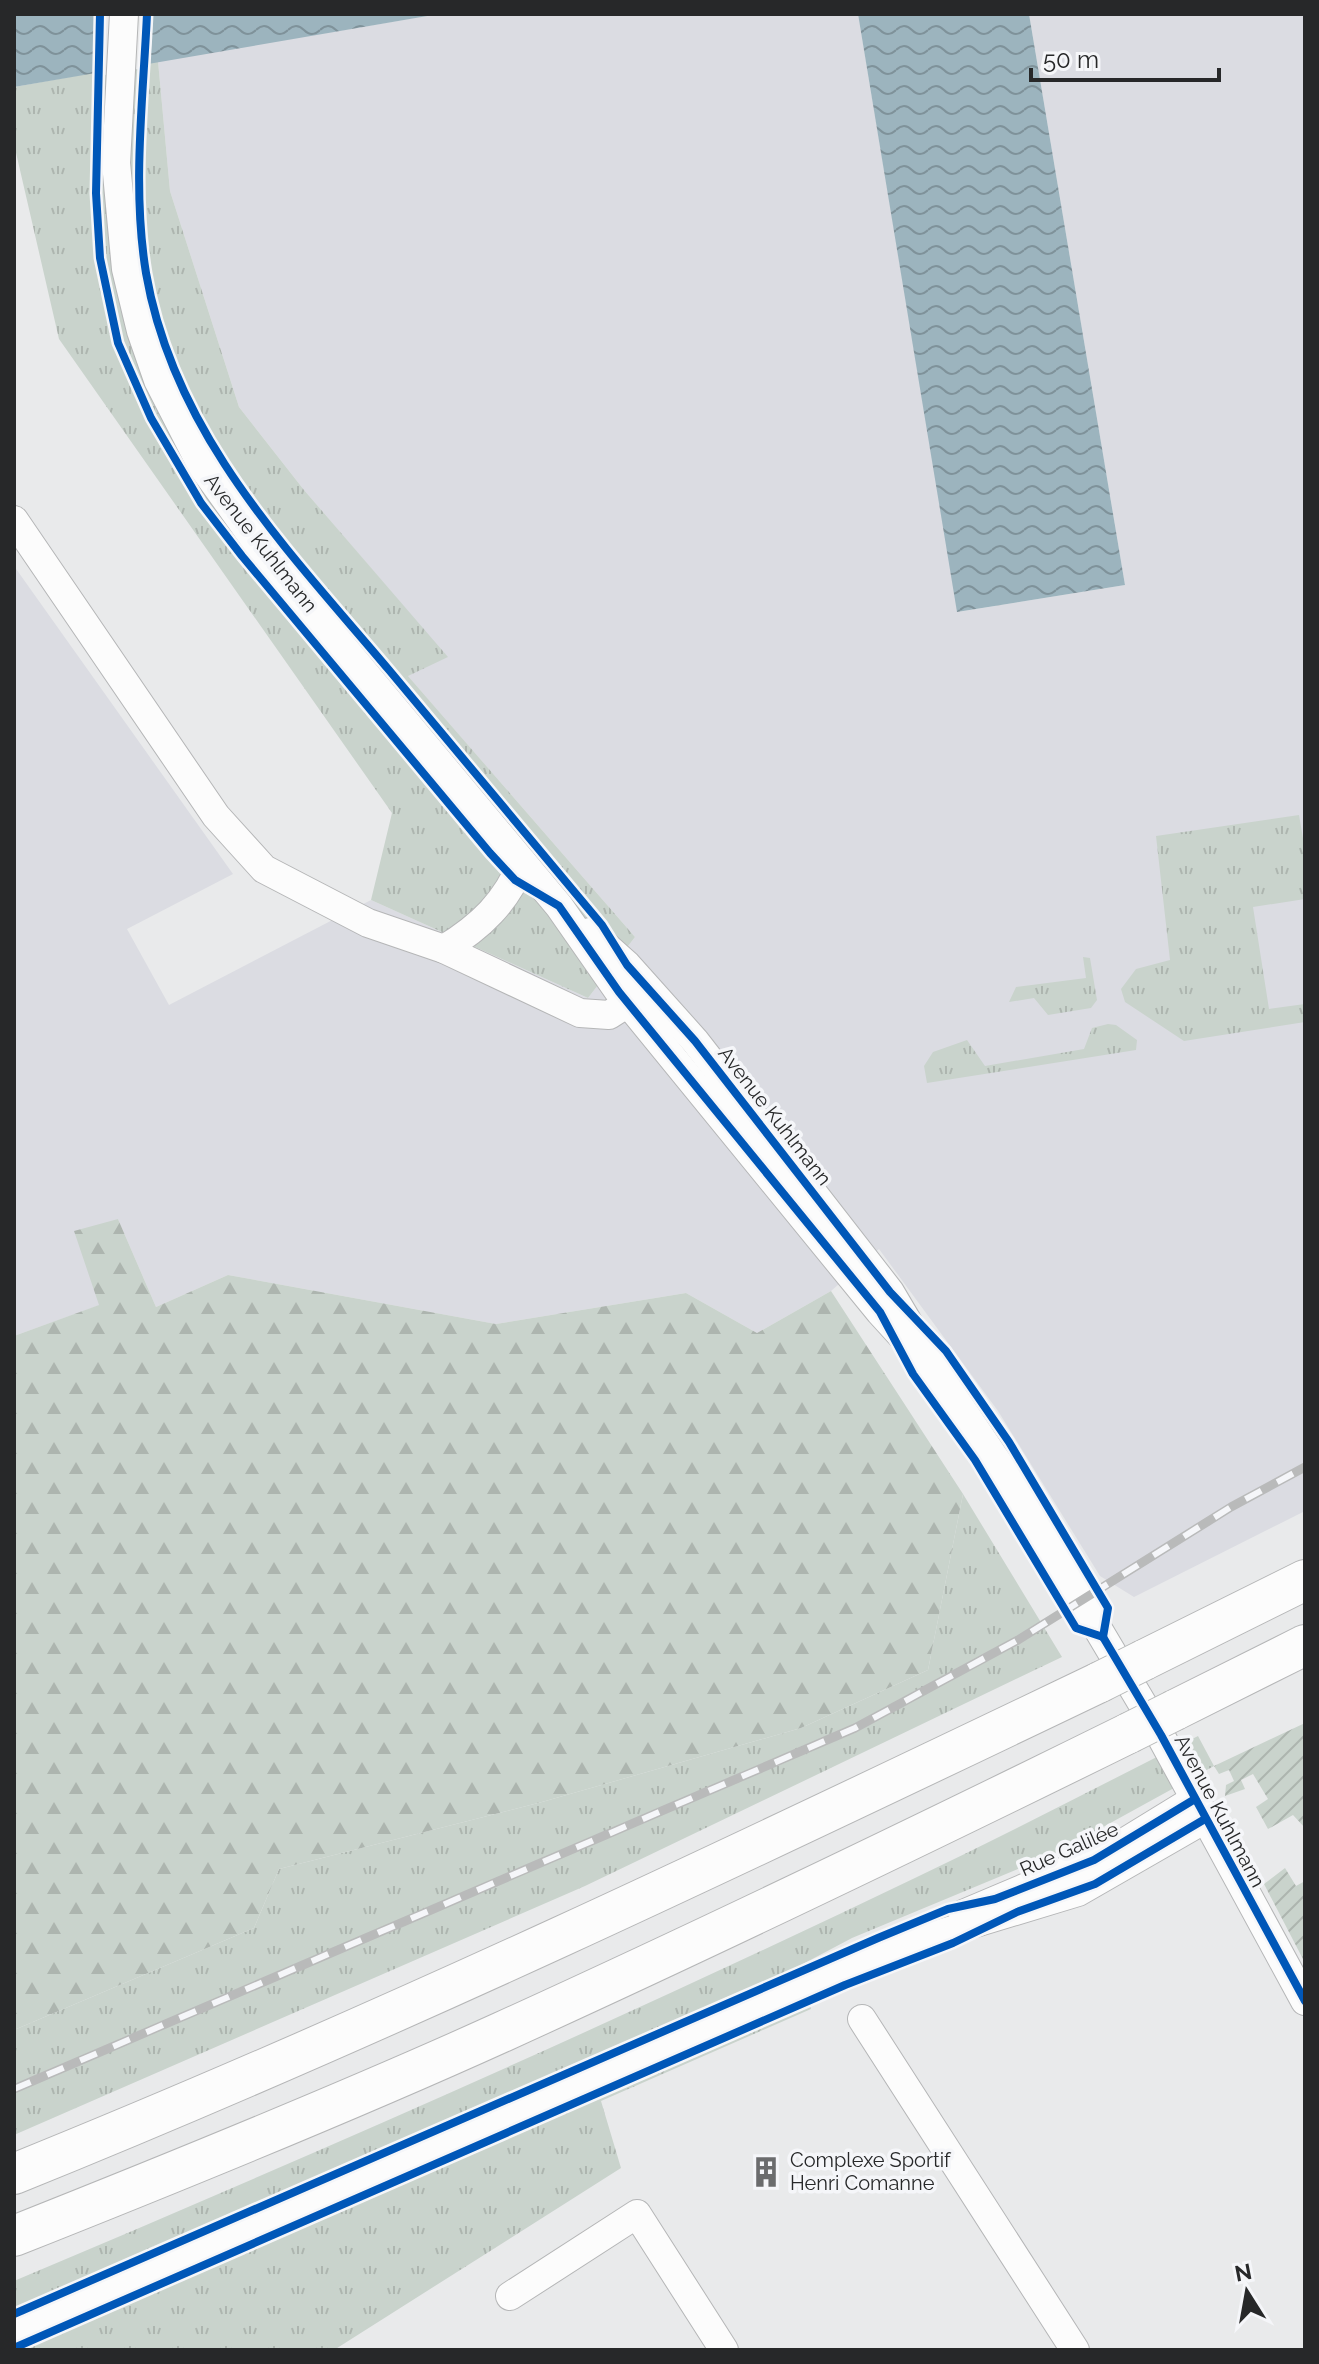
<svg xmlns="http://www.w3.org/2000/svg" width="1319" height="2364" viewBox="0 0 1319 2364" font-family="Raleway,sans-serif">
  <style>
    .built { fill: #dbdce2 }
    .grass { fill: url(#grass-tufts) }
    .forest { fill: url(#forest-firs) }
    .garden { fill: url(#garden-furrows) }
    .water { fill: url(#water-waves) }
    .pier { fill: #e9eaeb }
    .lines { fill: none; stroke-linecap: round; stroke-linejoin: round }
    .minor-casing { stroke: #b5b6b7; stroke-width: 30 }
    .highway-casing { stroke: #b5b6b7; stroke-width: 42 }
    .minor { stroke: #fcfcfc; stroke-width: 28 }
    .highway { stroke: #fcfcfc; stroke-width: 40 }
    .rail-casing { stroke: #b9baba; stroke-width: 9 }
    .rail { stroke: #f5f6f9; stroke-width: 6; stroke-dasharray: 18; stroke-linecap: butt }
    .highway-bridge-casing { stroke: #b5b6b7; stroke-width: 42; stroke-linecap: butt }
    .highway-bridge { stroke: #fcfcfc; stroke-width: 40 }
    .cycleway-casing { stroke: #f5f6f9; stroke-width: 13 }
    .cycleway { stroke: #0057b8; stroke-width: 8 }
    .labels { text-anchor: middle; stroke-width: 7; stroke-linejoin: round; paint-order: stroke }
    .street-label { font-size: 20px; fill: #272829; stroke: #f5f6f9 }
    .poi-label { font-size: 20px; fill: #272829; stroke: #f5f6f9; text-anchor: start }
  </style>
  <defs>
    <pattern id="grass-tufts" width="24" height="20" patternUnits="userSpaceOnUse" patternTransform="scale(2)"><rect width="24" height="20" fill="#c9d3cc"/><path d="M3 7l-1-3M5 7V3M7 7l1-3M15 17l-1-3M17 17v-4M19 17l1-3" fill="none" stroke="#adb5af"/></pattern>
    <pattern id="forest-firs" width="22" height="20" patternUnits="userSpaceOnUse" patternTransform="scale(2)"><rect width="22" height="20" fill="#c9d3cc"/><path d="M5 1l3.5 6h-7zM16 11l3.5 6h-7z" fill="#adb5af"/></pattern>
    <pattern id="garden-furrows" width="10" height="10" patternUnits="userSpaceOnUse" patternTransform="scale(2)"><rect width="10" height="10" fill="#c9d3cc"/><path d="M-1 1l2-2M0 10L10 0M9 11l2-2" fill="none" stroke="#adb5af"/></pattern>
    <pattern id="water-waves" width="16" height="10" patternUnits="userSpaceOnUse" patternTransform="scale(2)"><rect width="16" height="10" fill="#9cb4be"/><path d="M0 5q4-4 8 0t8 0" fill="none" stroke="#7f929a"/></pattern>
  </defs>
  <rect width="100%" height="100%" fill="#e9eaeb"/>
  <path class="built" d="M439,14H858L958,612L1125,585L1029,14H1305V1511L1134,1597L1100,1576L998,1411L879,1249L831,1291L757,1333L686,1293L496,1324L228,1275L156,1307L118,1219L100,1305L14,1336V566L233,874L127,929L169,1005L371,900L588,998L635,937L407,675L447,657L304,490L239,407L170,191L158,61Z"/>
  <g class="grass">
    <path d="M158,61L170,191L239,407L304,490L448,657L408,676L635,937L588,998L371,900L392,813L59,339L14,144V87Z"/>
    <path d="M1299,815L1305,850V899L1253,907L1269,1009L1305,1004V1022L1184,1041L1125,1002L1121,989L1136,969L1170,960L1156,836Z"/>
    <path d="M1083,957L1090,958L1097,1000L1091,1008L1048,1015L1034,998L1009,1002L1016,987L1086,978Z"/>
    <path d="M1108,1024L1116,1025L1137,1040L1136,1050L927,1083L924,1066L933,1052L967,1040L985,1066L1084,1049L1092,1028Z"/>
    <path d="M963,1494L1062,1657L585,1886L14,2135V2030L254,1928L279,1869L542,1802L801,1728L928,1670Z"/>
    <path d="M1198,1736L1214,1766L1054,1854L852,1938L801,1965L811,2009L601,2101L621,2168L334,2350H14V2281C318,2153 620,2020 917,1877C1012,1832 1105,1783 1198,1736Z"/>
  </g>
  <path class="forest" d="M118,1219L156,1307L228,1275L496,1324L686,1293L757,1333L831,1291L963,1494L928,1670L801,1728L542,1802L279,1869L254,1928L14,2030V1336L99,1305L74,1231Z"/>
  <g class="garden">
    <path d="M1305,1723V1828L1293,1815L1268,1829L1256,1807L1268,1799L1253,1774L1241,1780L1245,1789L1225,1796L1226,1785L1234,1781L1229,1770L1219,1774L1214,1766Z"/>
    <path d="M1285,1868L1296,1886L1305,1881V1963L1264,1884Z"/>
  </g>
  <g class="water">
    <path d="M14,14H439L14,87Z"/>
    <path d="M858,14H1029L1125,585L957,612Z"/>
  </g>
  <path class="pier" d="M97,14H153L150,67L94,77Z"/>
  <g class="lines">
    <defs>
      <g id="minor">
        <path d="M124,14L116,163L126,269L141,331L158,380L202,466L262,550L559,906L619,992L880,1312L942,1380"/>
        <path d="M14,520L216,816L264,869L368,923L444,949L580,1013L609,1015L642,994"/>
        <path d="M590,932L627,965L695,1041L890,1292L942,1380L1007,1476L1152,1720L1305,2001"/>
        <path d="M444,949C480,927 507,902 522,862"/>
        <path d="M963,1914L1107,1853L1195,1799"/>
        <path d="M862,2019L1075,2350"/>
        <path d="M510,2296L637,2214L724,2350"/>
        <path d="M14,2329L890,1949L1078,1892L1205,1819"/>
      </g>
      <g id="highway">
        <path d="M1144,1660L1305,1580"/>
        <path d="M1175,1710L1305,1645"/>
        <path d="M14,2174C383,2025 741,1854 1100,1682"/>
        <path d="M14,2236C178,2171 341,2105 502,2032C713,1936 922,1835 1129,1733"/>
      </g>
    </defs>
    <use href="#minor" class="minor-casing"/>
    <use href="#highway" class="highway-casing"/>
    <use href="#minor" class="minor"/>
    <use href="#highway" class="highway"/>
    <defs>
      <path id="rail" d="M14,2089L855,1728L1018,1640L1231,1507L1305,1467"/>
    </defs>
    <use href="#rail" class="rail-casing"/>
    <use href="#rail" class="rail"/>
    <defs>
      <g id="highway-bridge">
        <path d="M1100,1682L1144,1660"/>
        <path d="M1129,1733L1175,1710"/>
      </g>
    </defs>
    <use href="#highway-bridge" class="highway-bridge-casing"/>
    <use href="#highway-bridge" class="highway-bridge"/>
    <defs>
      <g id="cycleway">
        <path d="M100,14L96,193L100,258L118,343L151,418L201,503L242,556L490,853L515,880L559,906L619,992L880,1312L913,1374L975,1460L1076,1628L1103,1637"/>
        <path d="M147,14C143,100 132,188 146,273C174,435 288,550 389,670C460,755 531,840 602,925L627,965L695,1041L890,1292L946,1351L1009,1442L1108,1608L1103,1637"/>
        <path d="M1103,1637L1161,1735L1305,2001"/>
        <path d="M14,2314L878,1938L948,1909L995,1899L1094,1860L1195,1799"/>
        <path d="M14,2348L845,1985L953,1943L1017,1912L1095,1884L1205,1819"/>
      </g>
    </defs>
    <use href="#cycleway" class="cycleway-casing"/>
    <use href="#cycleway" class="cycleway"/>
  </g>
  <defs>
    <symbol id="building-bare" viewBox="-9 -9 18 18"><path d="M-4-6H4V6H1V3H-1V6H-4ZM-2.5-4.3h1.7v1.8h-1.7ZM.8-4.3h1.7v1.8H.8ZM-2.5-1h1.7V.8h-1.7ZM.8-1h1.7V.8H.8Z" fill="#6b6c6d" stroke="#f5f6f9" stroke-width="2.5" paint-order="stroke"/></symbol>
  </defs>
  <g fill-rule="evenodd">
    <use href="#building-bare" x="744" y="2150" width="44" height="44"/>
  </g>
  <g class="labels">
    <g class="street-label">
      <text transform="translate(261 543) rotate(52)" y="7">Avenue Kuhlmann</text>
      <text transform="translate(775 1116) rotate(52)" y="7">Avenue Kuhlmann</text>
      <text transform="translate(1220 1811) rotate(62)" y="7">Avenue Kuhlmann</text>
      <text transform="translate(1069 1849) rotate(-24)" y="7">Rue Galilée</text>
    </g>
    <g class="poi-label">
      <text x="790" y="2167">Complexe Sportif<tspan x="790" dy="23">Henri Comanne</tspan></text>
    </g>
  </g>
  <rect width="1319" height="2364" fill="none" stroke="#272829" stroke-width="32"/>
  <g transform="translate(1247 2292) rotate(349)" stroke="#f5f6f9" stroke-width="6" paint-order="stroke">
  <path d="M0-6L14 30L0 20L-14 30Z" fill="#272829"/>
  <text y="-12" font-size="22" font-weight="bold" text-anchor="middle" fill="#272829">N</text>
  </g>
  <path d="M1031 68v12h188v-12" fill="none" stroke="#272829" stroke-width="4"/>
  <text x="1043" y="68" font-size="24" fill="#272829" stroke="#f5f6f9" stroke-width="6" paint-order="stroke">50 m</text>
</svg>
